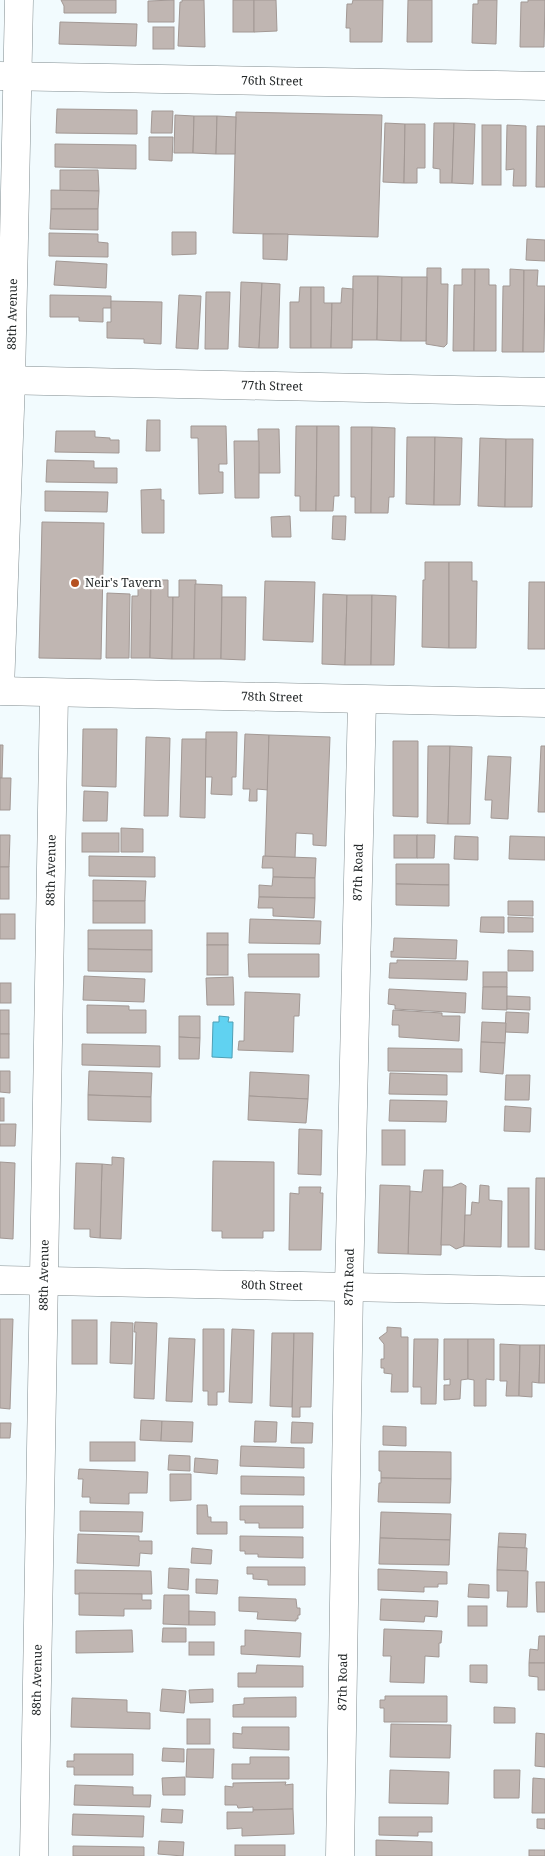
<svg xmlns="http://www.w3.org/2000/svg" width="545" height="1856" viewBox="0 0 545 1856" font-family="'Noto Serif',serif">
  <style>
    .water { fill: #60d2f1; stroke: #4e9fb5 }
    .building { fill: #c0b6b2; stroke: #a29894 }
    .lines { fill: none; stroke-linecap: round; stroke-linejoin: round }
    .minor-casing { stroke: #838e91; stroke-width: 29 }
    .minor { stroke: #fff; stroke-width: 28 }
    .poi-dot { fill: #b55020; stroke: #fff; stroke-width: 2 }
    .labels { text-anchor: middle; stroke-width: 4.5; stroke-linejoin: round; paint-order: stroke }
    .street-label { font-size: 12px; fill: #25292a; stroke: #fff }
    .poi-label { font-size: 12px; fill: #25292a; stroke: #fff; text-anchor: start }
  </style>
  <rect width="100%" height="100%" fill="#f2fbfe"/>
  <path class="water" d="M219,1016L229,1017L228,1022H233L232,1058L212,1057L213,1022H219Z"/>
  <g class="building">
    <path d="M61,0H116V13H64V6Z"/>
    <path d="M174,0V22H148V1Z"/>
    <path d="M182,0H204L205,47L178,46L180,2H182Z"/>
    <rect x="233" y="0" width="21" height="32"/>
    <path d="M254,0H276L277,31L254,32Z"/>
    <path d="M353,0H383L382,42H350V28H346L347,4H352Z"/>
    <path d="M408,0H432V42H407Z"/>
    <path d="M478,0H497L496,44L472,43L473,4H478Z"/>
    <path d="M528,0H545L544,47H520L521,2H528Z"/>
    <path d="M60,22L137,24L136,46L59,44Z"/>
    <rect x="153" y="27" width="21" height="22"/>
    <path d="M57,109L137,110V134L56,133Z"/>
    <path d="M152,111H173L172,133H151Z"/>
    <path d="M236,112L382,115L378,237L233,233Z"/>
    <path d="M175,115L194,116L193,153H174Z"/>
    <path d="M194,116H217L216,154L193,153Z"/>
    <path d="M217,116L236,117L235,154H216Z"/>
    <path d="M385,123L405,124L404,183L383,182Z"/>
    <path d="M434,123H454L452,183H440V169L433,168Z"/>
    <path d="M454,123L475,124L473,184L452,183Z"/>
    <path d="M405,124H425V168H417V183H404Z"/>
    <rect x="482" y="125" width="19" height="60"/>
    <path d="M507,125L526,126V186H513L514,169L506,170Z"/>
    <path d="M537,126H545V187H536Z"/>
    <path d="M149,137H173L172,161L149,160Z"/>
    <path d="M55,144L136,145V169L55,167Z"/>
    <path d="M60,170H98L99,191H60Z"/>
    <path d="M51,190L99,191L98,209H51Z"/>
    <path d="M51,209H98V230L50,229Z"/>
    <path d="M172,232H196V254L172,255Z"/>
    <path d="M49,233L98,234V242L108,243V257L49,256Z"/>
    <path d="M263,234H288L287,260L263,259Z"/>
    <path d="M527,239L545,240V261L526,260Z"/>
    <path d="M56,261L107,264L106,288L54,285Z"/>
    <path d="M427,268H441V284H448L447,344L444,347L426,344Z"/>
    <path d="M462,269H475L474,351H453L454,285H462Z"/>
    <path d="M475,269H489V285H496V351H474Z"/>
    <path d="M510,269L524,270L523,352H502L503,286H510Z"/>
    <path d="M524,270H538L537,286H545L544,352H523Z"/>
    <path d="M353,276H378L377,340H352Z"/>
    <path d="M378,276L402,277L401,341L377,340Z"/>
    <path d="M402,277H427L426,341H401Z"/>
    <path d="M241,282L262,283L259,348L239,347Z"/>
    <path d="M262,283L280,284L278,348H259Z"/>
    <path d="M300,287H311V348H290V302H299Z"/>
    <path d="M311,287H324V303H332L331,348H311Z"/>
    <path d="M342,288L353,289L352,348H331L332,303H341Z"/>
    <path d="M206,292H230L228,349H205Z"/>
    <path d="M50,295L111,296V308H103V322L79,321V317H50Z"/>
    <path d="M179,295L201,296L198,349L176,348Z"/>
    <path d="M111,301L162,302L161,344L144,343V339L107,338V322H111Z"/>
    <path d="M147,420H160V451H146Z"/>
    <path d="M191,426H226L227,464H219V472H223V493L199,494L198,438H191Z"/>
    <path d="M296,426H317L316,511H300V496H295Z"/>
    <path d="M317,426H339V496H334L333,511H316Z"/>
    <path d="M351,427H372L371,513H355V497H351Z"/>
    <path d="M372,427L395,428L394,497H389L388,513H371Z"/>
    <path d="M258,429H279L280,473H259Z"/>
    <path d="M56,431H95V437L110,438V440H119V453L55,452Z"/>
    <path d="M407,437H435L434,505L406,504Z"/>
    <path d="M435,437L462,438L460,505H434Z"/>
    <path d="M480,438L506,439L505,507L478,506Z"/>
    <path d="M506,439H533L532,507H505Z"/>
    <path d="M234,441H259V498H235Z"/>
    <path d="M47,460L94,461V468H117V483L46,482Z"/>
    <path d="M161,489V500H164V533H142L141,490Z"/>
    <path d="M45,491L108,492L107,512L45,511Z"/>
    <path d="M290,516L291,537H272L271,517Z"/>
    <path d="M333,516H346L345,540L332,539Z"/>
    <path d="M42,522L104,523L101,659L39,658Z"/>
    <path d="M425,562H449V648L422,647L423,580H425Z"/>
    <path d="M449,562H472V581H477L476,648H449Z"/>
    <path d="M138,579L151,580L150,658H131L132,596H138Z"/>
    <path d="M151,580H168V597H173L172,659L150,658Z"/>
    <path d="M179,580H196L194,659H172L173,597H179Z"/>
    <path d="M265,581L315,582L313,642L263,640Z"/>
    <path d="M529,582H545V649H528Z"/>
    <path d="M195,584L222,585L221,659H194Z"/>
    <path d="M107,593L130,594L129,658H106Z"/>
    <path d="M323,594L347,595L345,665L322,664Z"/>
    <path d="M347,595H372L371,665H345Z"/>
    <path d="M372,595L396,596L394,665H371Z"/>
    <path d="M222,597H246L245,660L221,659Z"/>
    <path d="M83,729H117L116,787L82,786Z"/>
    <path d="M206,732H237L236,777H232V795L211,794L212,777H205Z"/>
    <path d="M245,734L269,735L268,790L257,789V801H249L250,789H243Z"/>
    <path d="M269,735L330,737L326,846L313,845V834L296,833L295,858L265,857Z"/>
    <path d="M146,737L170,738L168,816H144Z"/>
    <path d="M182,739H206L205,818L180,817Z"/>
    <path d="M393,741H418V817L393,816Z"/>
    <path d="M0,745H3L2,778H0Z"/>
    <path d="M428,746H450L448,824L427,823Z"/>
    <path d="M450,746L472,747L470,824H448Z"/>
    <path d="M541,746H545V812H538Z"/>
    <path d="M488,756L511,757L508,819L491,818L492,800H485Z"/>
    <path d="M0,778H11L10,810H0Z"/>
    <path d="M84,791L108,792L107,821H83Z"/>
    <path d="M121,828L143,829V852H121Z"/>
    <rect x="82" y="833" width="37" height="19"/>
    <path d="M0,835H10L9,867H0Z"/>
    <rect x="394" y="835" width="23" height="23"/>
    <path d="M417,835H435L434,858H417Z"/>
    <path d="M455,836L478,837V860L454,859Z"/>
    <path d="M510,836L545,837V860L509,859Z"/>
    <path d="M89,856L155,857V877L89,876Z"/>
    <path d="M263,856L316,858L315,878L273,877V868H262Z"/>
    <path d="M396,864H449V885L396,884Z"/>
    <rect x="0" y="867" width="9" height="32"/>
    <path d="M273,877L315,878V898L259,897V885L272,886Z"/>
    <path d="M93,880L146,881L145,901H93Z"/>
    <path d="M396,884L449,885V906L396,905Z"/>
    <path d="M259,897L315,898L314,918L273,916V908H258Z"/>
    <rect x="93" y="901" width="52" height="22"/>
    <path d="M508,901H533V916L508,915Z"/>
    <rect x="0" y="914" width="15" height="25"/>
    <path d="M481,917H504V933L480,932Z"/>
    <path d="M508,917L533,918V932H508Z"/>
    <path d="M250,919L321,921L320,944L249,943Z"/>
    <path d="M88,930H152V950L88,949Z"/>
    <rect x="207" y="933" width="21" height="12"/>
    <path d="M394,938L457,940L456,959L391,957V951L393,952Z"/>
    <rect x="207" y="945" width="21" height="30"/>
    <path d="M88,949L152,950V972L88,971Z"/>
    <path d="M508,950L533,951V971H508Z"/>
    <path d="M248,954H319V977H249Z"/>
    <path d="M397,960L468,961L467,980L389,978L390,963H397Z"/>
    <rect x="483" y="972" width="24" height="15"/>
    <path d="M84,976L145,979L144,1002L83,1000Z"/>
    <path d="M233,977L234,1005H207L206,978Z"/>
    <rect x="0" y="983" width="11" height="20"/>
    <path d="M483,987H507V1010L482,1009Z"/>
    <path d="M389,989L466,993L465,1013L395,1009V1005L388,1004Z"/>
    <path d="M245,992L300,994L299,1016H294L293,1052L238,1050L239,1041H244Z"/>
    <path d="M507,996L530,997V1010L507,1009Z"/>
    <path d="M87,1005L129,1006V1010H146V1033H87Z"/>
    <rect x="0" y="1010" width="9" height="24"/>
    <path d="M393,1010L442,1013V1016H460L459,1041L399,1037V1025H392Z"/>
    <path d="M506,1012L529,1013L528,1033L505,1032Z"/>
    <path d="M179,1016H200V1038L179,1037Z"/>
    <path d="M482,1022L506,1023L505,1043L481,1042Z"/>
    <rect x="0" y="1034" width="9" height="24"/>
    <path d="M179,1037L200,1038L199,1059H179Z"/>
    <path d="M481,1042L505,1043L503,1074L480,1072Z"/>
    <path d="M82,1044L160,1046V1067L82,1065Z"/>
    <path d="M388,1048L462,1049V1072L388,1071Z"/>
    <path d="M0,1071H10V1093L0,1092Z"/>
    <path d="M89,1071L152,1073L151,1097L88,1095Z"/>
    <path d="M250,1072L309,1075L308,1099L249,1096Z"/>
    <path d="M390,1073L447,1075V1095L389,1094Z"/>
    <path d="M506,1075H530L529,1100H505Z"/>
    <path d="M88,1095L151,1097V1122L88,1120Z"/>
    <path d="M249,1096L308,1099L306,1123L248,1120Z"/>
    <rect x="0" y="1098" width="4" height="23"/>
    <path d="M390,1100L447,1101L446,1122L389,1121Z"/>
    <path d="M505,1106L531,1108L530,1132L504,1131Z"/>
    <path d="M0,1124H16L15,1146H0Z"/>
    <path d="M299,1129L322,1130L321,1175L298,1174Z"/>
    <rect x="382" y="1130" width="23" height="35"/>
    <path d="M112,1157L124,1158L121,1239L100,1238L102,1164L112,1165Z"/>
    <path d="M213,1161L274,1162V1231H263V1238H222V1231H212Z"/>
    <path d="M0,1162L15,1163L13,1239L0,1238Z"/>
    <path d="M76,1163L102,1164L100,1238L90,1237V1229H74Z"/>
    <path d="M424,1170H443L441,1255L408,1254L410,1191L422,1192Z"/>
    <path d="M536,1178H545V1250L535,1249Z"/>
    <path d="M461,1183L466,1186L464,1246L456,1249L450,1245H441L443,1187H452Z"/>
    <path d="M380,1185L410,1186L408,1254L378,1253Z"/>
    <path d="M480,1185L489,1186V1200L502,1201L501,1247L464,1246L465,1215H471L472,1202L479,1203Z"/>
    <path d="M299,1187H321L320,1193H323L321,1250H289L290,1193L299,1194Z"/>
    <rect x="508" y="1188" width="21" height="59"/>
    <path d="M0,1319H13L10,1409L0,1408Z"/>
    <rect x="72" y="1320" width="25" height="44"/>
    <path d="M111,1322L133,1323L132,1364L110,1363Z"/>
    <path d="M135,1322L157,1323L154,1399L134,1398L136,1332H134Z"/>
    <path d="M387,1327L401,1328V1337H408V1392H391L392,1374L384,1373V1368H381V1359H384V1344L379,1338L387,1332Z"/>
    <path d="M203,1329H224V1392H217V1405H208V1391H203Z"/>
    <path d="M232,1329L254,1330L252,1403L229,1402Z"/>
    <path d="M272,1333H294L292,1407L270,1406Z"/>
    <path d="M294,1333H313L311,1407H300V1417H292Z"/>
    <path d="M169,1338L195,1339L192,1402L166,1401Z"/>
    <path d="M414,1339H438L436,1404H421V1387H413Z"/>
    <path d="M444,1339H468V1379L461,1380L460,1399L444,1400V1385H450V1379L444,1380Z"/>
    <path d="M468,1339H494V1380L486,1379V1406H474V1380L468,1379Z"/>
    <path d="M500,1344L520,1345L519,1396H506L507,1381H500Z"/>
    <path d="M520,1345H540L539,1383L532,1382V1397L519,1396Z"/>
    <path d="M540,1345H545V1383H539Z"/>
    <path d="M141,1420L162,1421L161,1441L140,1440Z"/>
    <path d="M162,1421L193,1422L192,1442L161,1441Z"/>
    <path d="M255,1421L277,1422L276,1442H254Z"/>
    <path d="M292,1422L313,1423L312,1443H291Z"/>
    <path d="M0,1423H11L10,1438H0Z"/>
    <path d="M383,1426L406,1427V1446L383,1445Z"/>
    <rect x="90" y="1442" width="45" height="19"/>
    <path d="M241,1446L304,1448V1468L240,1466Z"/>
    <path d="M379,1451L451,1452V1479L381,1478V1471H379Z"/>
    <path d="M169,1455L190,1456V1471L168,1470Z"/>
    <path d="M195,1458L218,1460L217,1474L194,1472Z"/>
    <path d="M79,1469L148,1472L147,1493H129V1504L90,1503V1497H82L83,1479H78Z"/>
    <path d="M170,1474H191V1500L170,1501Z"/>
    <path d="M241,1476L304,1477V1495L241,1494Z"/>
    <path d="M381,1478L451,1479L450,1503L378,1502L379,1483H381Z"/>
    <path d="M197,1505H207L208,1517H211V1522H227V1534H197Z"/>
    <path d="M240,1506H303V1528H259V1523H245V1520H240Z"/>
    <path d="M80,1511L143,1512L142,1532L80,1531Z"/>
    <path d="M381,1512L451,1514L450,1540L380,1538Z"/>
    <path d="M499,1533L526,1534L525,1548L498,1547Z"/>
    <path d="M78,1534L139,1536V1541H152V1554L140,1553L139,1566L77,1563Z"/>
    <path d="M240,1536L303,1537V1558L258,1557V1554H245V1551H240Z"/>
    <path d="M380,1538L450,1540L449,1565L379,1564Z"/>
    <path d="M498,1547L527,1548L526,1571L497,1570Z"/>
    <path d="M192,1548L212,1550L211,1564L191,1563Z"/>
    <path d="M247,1567H305V1585H268V1580L253,1579V1574H247Z"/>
    <path d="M169,1568L189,1569L188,1590L168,1588Z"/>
    <path d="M378,1569L447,1572V1584H438V1587H424V1592L378,1590Z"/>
    <path d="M75,1570L151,1571L152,1594H75Z"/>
    <path d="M497,1570L528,1571L527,1607H507L508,1591H497Z"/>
    <path d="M196,1579L218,1580L217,1594L196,1593Z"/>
    <path d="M536,1582H545V1612H537Z"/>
    <path d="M469,1584L489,1585V1598L468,1597Z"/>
    <path d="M79,1593L142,1594V1600H151V1609H124V1616L79,1615Z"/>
    <path d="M164,1595H189V1625L163,1624Z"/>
    <path d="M239,1597L296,1599L297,1608H300V1615H298V1619H296V1621L257,1619L258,1612L239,1611Z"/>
    <path d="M381,1599L438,1601L437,1617L425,1616L424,1622L380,1620Z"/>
    <rect x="468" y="1606" width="19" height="20"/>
    <path d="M189,1611L215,1612V1625H189Z"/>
    <path d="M163,1628H186V1642H162Z"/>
    <path d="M384,1629L442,1631L441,1643H439V1657L425,1656L424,1683L390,1682L391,1656H383Z"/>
    <path d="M132,1630L133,1652L76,1653V1631Z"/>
    <path d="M245,1630L301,1633L300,1657L241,1654V1646H245Z"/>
    <path d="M539,1636H545V1663H529L530,1649L538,1650Z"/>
    <rect x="189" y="1642" width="25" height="13"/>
    <path d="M529,1663H545V1690H538V1677L529,1676Z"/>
    <path d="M257,1665L303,1666V1687H238V1673H256Z"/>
    <path d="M470,1665H487V1683L470,1682Z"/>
    <path d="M162,1689L186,1691L184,1713L160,1711Z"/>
    <path d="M213,1689V1702L190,1703L189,1690Z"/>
    <path d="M385,1696H447V1722H384V1708H380V1700H385Z"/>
    <path d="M296,1697V1717H233V1705L244,1704V1698Z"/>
    <path d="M72,1698L127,1700V1712L150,1713V1729L71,1727Z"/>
    <path d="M494,1707L515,1708V1723H494Z"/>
    <rect x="187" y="1719" width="23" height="25"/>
    <path d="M391,1724L451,1725L450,1758L390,1757Z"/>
    <path d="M242,1727H289V1750L233,1748V1733L242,1734Z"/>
    <path d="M536,1733L545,1734V1767L535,1766Z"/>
    <path d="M163,1748L184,1749V1762L162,1761Z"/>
    <path d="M187,1749H214L213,1778L186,1777Z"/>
    <path d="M74,1754H133V1775H74V1767H67V1761H74Z"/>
    <path d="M250,1757H289V1779H232V1764H250Z"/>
    <path d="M390,1770L449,1772L448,1804L389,1803Z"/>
    <path d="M494,1770H520L519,1798H494Z"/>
    <path d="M185,1777V1795H163L162,1778Z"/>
    <path d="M533,1778L545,1779V1813H532Z"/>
    <path d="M286,1782L285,1785L293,1784V1809L253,1810V1807L238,1808L237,1805H225V1786L233,1787V1783Z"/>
    <path d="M75,1785L133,1787V1795H151L150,1807L74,1805Z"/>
    <path d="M162,1809L183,1810L182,1823L161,1822Z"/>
    <path d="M293,1809L294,1834L242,1836V1828L227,1829V1812H253V1810Z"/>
    <path d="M73,1814L144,1816L143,1837L72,1835Z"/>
    <path d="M379,1817H432V1832H418V1836L379,1835Z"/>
    <path d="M537,1819H545V1829L537,1828Z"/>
    <path d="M376,1840L432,1842V1856H376Z"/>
    <path d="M159,1841L184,1842L183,1856L158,1854Z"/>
    <rect x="235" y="1845" width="50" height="11"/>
    <path d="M73,1846L144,1847V1856H73Z"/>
    <rect x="529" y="1850" width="16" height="6"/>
  </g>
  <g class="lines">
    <defs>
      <g id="minor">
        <path id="s1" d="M0,76L545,86"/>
        <path id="s2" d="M0,380L545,392"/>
        <path id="s3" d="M0,689L11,381L19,0"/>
        <path id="s4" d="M0,691L545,703"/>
        <path id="s5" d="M0,1280L545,1291"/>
        <path id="s6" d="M34,1856L54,694"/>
        <path id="s7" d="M340,1856L349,1287L362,700"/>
      </g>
    </defs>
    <use href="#minor" class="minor-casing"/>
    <use href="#minor" class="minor"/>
  </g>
  <circle class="poi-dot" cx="75" cy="583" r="5"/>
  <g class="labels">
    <g class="street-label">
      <text dy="4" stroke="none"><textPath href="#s1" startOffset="272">76th Street</textPath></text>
      <text dy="4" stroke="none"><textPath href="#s3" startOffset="375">88th Avenue</textPath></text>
      <text dy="4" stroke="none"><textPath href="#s2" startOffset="272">77th Street</textPath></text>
      <text dy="4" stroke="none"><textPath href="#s4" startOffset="272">78th Street</textPath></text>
      <text dy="4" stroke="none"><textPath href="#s6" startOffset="986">88th Avenue</textPath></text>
      <text dy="4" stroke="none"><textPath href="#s7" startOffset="984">87th Road</textPath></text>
      <text dy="4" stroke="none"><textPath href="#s6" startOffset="581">88th Avenue</textPath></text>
      <text dy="4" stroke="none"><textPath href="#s7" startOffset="579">87th Road</textPath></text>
      <text dy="4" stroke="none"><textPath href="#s5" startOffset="272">80th Street</textPath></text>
      <text dy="4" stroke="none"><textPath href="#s6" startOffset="176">88th Avenue</textPath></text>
      <text dy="4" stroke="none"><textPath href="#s7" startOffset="174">87th Road</textPath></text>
    </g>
    <g class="poi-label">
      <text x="85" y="587">Neir's Tavern</text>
    </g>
  </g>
</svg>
